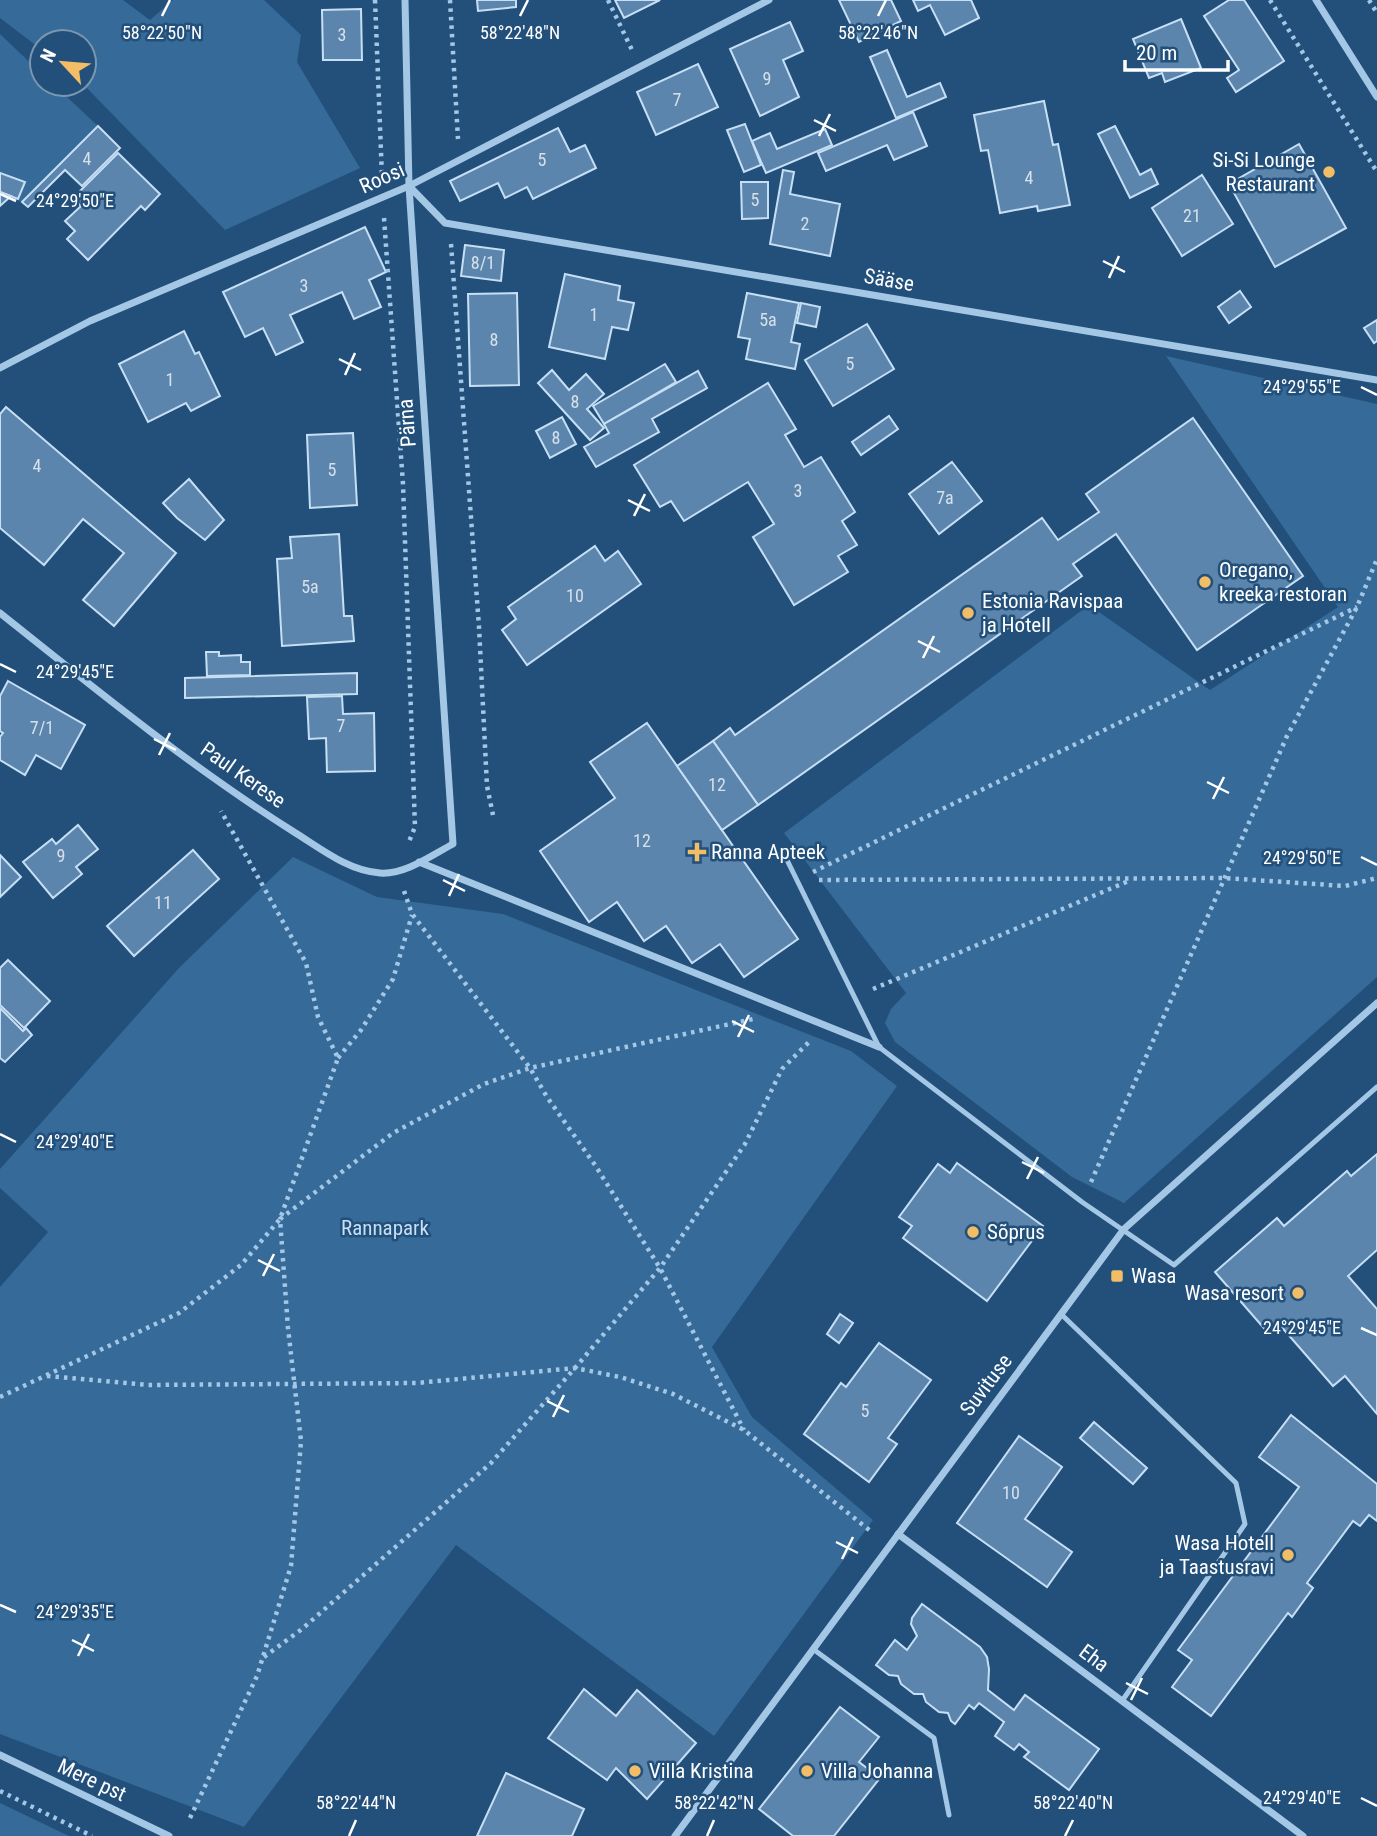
<svg xmlns="http://www.w3.org/2000/svg" width="1377" height="1836" viewBox="0 0 1377 1836" font-family="'Roboto Condensed',sans-serif">
  <style>
    .green { fill: #356a99 }
    .building { fill: #5b85ad; stroke: #c7dff4; stroke-width: 2 }
    .lines { fill: none; stroke-linecap: round; stroke-linejoin: round }
    .path { stroke: #a4c7e5; stroke-width: 4.5; stroke-dasharray: 3.5 5; stroke-linecap: butt }
    .lane { stroke: #a4c7e5; stroke-width: 5 }
    .street { stroke: #a4c7e5; stroke-width: 7 }
    .ticks { fill: none; stroke: #fff; stroke-width: 2.5 }
    .poi-dot { fill: #f1be67; stroke: #22507b; stroke-width: 2.5 }
    .labels { text-anchor: middle; stroke-width: 5; stroke-linejoin: round; paint-order: stroke }
    .number-label { font-size: 18px; fill: #d6e0ea }
    .poi-label { font-size: 21px; fill: #fff; stroke: #22507b; text-anchor: start }
    .street-label { font-size: 21px; fill: #fff; stroke: #22507b }
    .park-label { font-size: 21px; fill: #c7dff4; stroke: #22507b }
    .ticks-label { font-size: 18px; text-anchor: middle; fill: #fff; stroke: #22507b; stroke-width: 5; stroke-linejoin: round; paint-order: stroke }
  </style>
  <rect width="100%" height="100%" fill="#22507b"/>
  <g class="green">
    <path d="M0,0H123L150,20L173,0H264L301,35L297,62L360,168L225,230L83,84L84,42H42V50L0,18Z"/>
    <path d="M0,34L42,74V84H53L98,126L22,202L0,192Z"/>
    <path d="M1166,356L1377,404V977L1124,1203L1072,1177L895,1042L885,1023L891,1009L906,993L784,833L1089,605L1210,690L1338,607Z"/>
    <path d="M293,857L377,897L503,914L851,1051L897,1086L712,1347L752,1417L873,1520L714,1736L456,1545L244,1827L0,1734V1287L48,1232L0,1188V1169L179,968Z"/>
    <path d="M0,1803L69,1836H0Z"/>
  </g>
  <g class="building">
    <path d="M477,0H516V7L478,11Z"/>
    <path d="M615,0H660L624,18Z"/>
    <path d="M839,0H891L901,21L859,42Z"/>
    <path d="M913,0H971L979,18L945,35L930,5L918,11Z"/>
    <path d="M1229,0H1244L1284,61L1236,92L1227,78L1239,70L1204,16Z"/>
    <path d="M361,9L362,60H323L322,10Z"/>
    <path d="M1181,19L1201,68L1165,82L1162,73L1149,78L1133,39Z"/>
    <path d="M790,22L803,51L783,60L799,97L760,116L730,49Z"/>
    <path d="M887,50L907,97L940,83L946,97L896,118L870,57Z"/>
    <path d="M698,64L718,107L656,135L637,92Z"/>
    <path d="M1044,101L1053,145L1058,144L1070,205L1038,211L1037,206L1000,213L988,150L981,151L974,115Z"/>
    <path d="M913,112L927,146L894,160L887,145L826,171L818,153Z"/>
    <path d="M745,124L761,165L744,172L727,130Z"/>
    <path d="M98,126L120,148L82,186L65,170L28,207L22,202Z"/>
    <path d="M1115,126L1140,175L1151,169L1158,184L1130,198L1098,134Z"/>
    <path d="M558,128L570,152L585,145L596,168L533,199L527,187L505,198L498,183L460,201L450,181Z"/>
    <path d="M825,129L832,145L766,173L752,141L770,133L777,149Z"/>
    <path d="M1299,144L1346,228L1275,267L1229,184Z"/>
    <path d="M118,153L160,194L145,210L141,206L88,260L67,239L75,231L65,221L81,206L73,198Z"/>
    <path d="M783,170L794,172L790,194L840,204L830,256L770,244Z"/>
    <path d="M0,173L25,182L18,199L0,192Z"/>
    <path d="M1202,175L1233,224L1182,256L1152,208Z"/>
    <path d="M741,182H768V218L742,219Z"/>
    <path d="M0,192L11,196L0,206Z"/>
    <path d="M365,227L386,272L369,280L381,307L354,319L342,292L290,315L303,342L276,355L263,328L245,337L223,292Z"/>
    <path d="M465,245L504,250L501,281L461,276Z"/>
    <path d="M565,274L620,286L618,300L634,303L628,330L612,327L605,359L549,347Z"/>
    <path d="M1240,291L1251,307L1229,323L1218,307Z"/>
    <path d="M517,293L519,385L470,386L468,294Z"/>
    <path d="M747,293L799,303L791,342L800,344L795,369L746,359L750,339L738,337Z"/>
    <path d="M801,303L820,307L816,327L797,323Z"/>
    <path d="M1377,320V341L1374,343L1364,328Z"/>
    <path d="M867,324L894,369L833,406L805,360Z"/>
    <path d="M184,331L195,354L199,352L220,396L191,411L186,403L148,422L119,364Z"/>
    <path d="M665,364L676,382L604,424L593,406Z"/>
    <path d="M552,370L569,390L586,374L604,394L587,409L604,428L590,440L538,383Z"/>
    <path d="M698,371L707,388L652,419L659,432L596,467L584,447L609,433L604,424Z"/>
    <path d="M768,383L796,429L785,435L804,467L821,457L855,512L842,521L857,545L838,556L848,572L794,605L753,537L774,524L748,482L684,521L671,501L660,507L634,465Z"/>
    <path d="M6,407L176,553L114,626L83,600L124,553L83,519L44,565L0,528V414Z"/>
    <path d="M889,416L898,429L861,455L852,442Z"/>
    <path d="M562,417L576,444L550,458L536,431Z"/>
    <path d="M1193,418L1303,576L1197,650L1116,534L1073,564L1082,576L758,805L713,741L730,728L735,735L1042,518L1058,540L1099,512L1086,494Z"/>
    <path d="M353,433L357,505L310,508L307,435Z"/>
    <path d="M952,462L982,501L939,534L909,494Z"/>
    <path d="M189,479L224,520L205,540L177,518L163,503Z"/>
    <path d="M339,534L344,616H352L354,641L282,646L277,559L292,558L290,537Z"/>
    <path d="M595,546L605,561L618,551L641,584L527,665L502,630L516,619L508,607Z"/>
    <path d="M206,652H219V656L241,655V662H250V675L207,676Z"/>
    <path d="M357,673V694L185,698V678Z"/>
    <path d="M8,681L85,725L61,769L36,755L25,775L0,760V737L3,733L0,731V696Z"/>
    <path d="M342,696L343,714L374,713L375,771L327,772L326,738L309,739L307,697Z"/>
    <path d="M647,723L798,939L744,977L720,944L692,963L666,926L644,941L617,902L589,922L540,851L615,798L590,762Z"/>
    <path d="M713,741L758,805L722,830L677,766Z"/>
    <path d="M78,825L98,849L76,867L82,874L53,898L23,862L52,839L56,844Z"/>
    <path d="M193,850L219,879L134,956L107,926Z"/>
    <path d="M0,855L21,877L0,897Z"/>
    <path d="M8,960L50,1001L24,1028L0,1005V968Z"/>
    <path d="M0,1008L23,1031L26,1028L32,1035L5,1062L0,1058Z"/>
    <path d="M1377,1154V1250L1348,1276L1377,1309V1414L1345,1376L1333,1386L1279,1324L1269,1334L1215,1272L1277,1218L1284,1226L1347,1171L1351,1176Z"/>
    <path d="M957,1163L1043,1226L987,1301L903,1238L912,1226L899,1217L938,1164L950,1173Z"/>
    <path d="M840,1314L853,1323L839,1343L827,1334Z"/>
    <path d="M879,1343L931,1380L888,1438L897,1444L869,1482L804,1434L841,1383L846,1387Z"/>
    <path d="M1291,1415L1377,1484V1521L1369,1515L1360,1526L1353,1521L1307,1583L1313,1588L1292,1617L1288,1613L1211,1716L1172,1687L1192,1660L1178,1650L1299,1487L1259,1457Z"/>
    <path d="M1094,1422L1147,1468L1133,1484L1080,1438Z"/>
    <path d="M1019,1436L1062,1467L1025,1519L1072,1552L1047,1587L957,1523Z"/>
    <path d="M922,1604L980,1647L987,1657L989,1669L988,1690L1014,1710L1025,1695L1099,1749L1069,1790L1024,1757L1029,1752L1019,1744L1014,1750L995,1736L1004,1722L979,1703L974,1709L969,1705L955,1724L951,1721L948,1713L939,1712L926,1702L923,1694H914L901,1684L898,1676L889,1675L876,1665L895,1640L907,1650L917,1636L911,1624L912,1618Z"/>
    <path d="M584,1689L616,1716L637,1690L696,1743L647,1799L616,1768L607,1780L548,1738Z"/>
    <path d="M840,1707L879,1737L859,1762L880,1778L834,1836H793L759,1809Z"/>
    <path d="M506,1773L584,1809L572,1836H477Z"/>
  </g>
  <g class="lines">
    <g class="path">
      <path d="M375,0L382,177"/>
      <path d="M450,0L458,139"/>
      <path d="M608,0L632,50"/>
      <path d="M1270,0L1377,172"/>
      <path d="M1369,0L1377,13"/>
      <path d="M384,218L403,484L415,827L408,844"/>
      <path d="M451,244L479,627L487,786L493,815"/>
      <path d="M813,872L1357,607"/>
      <path d="M819,880L1224,878L1345,886L1377,878"/>
      <path d="M404,891L412,914L530,1068L547,1097L595,1165L660,1268L744,1430"/>
      <path d="M873,989L1131,880"/>
      <path d="M338,1058L361,1030L393,979L412,915"/>
      <path d="M1091,1182L1287,736L1357,607L1377,559"/>
      <path d="M47,1376L148,1385L417,1383L575,1368L620,1377L673,1394L744,1430L873,1533"/>
      <path d="M0,1397L179,1313L241,1265L280,1219L338,1058L318,1017L306,963L221,811"/>
      <path d="M264,1657L302,1629L491,1463L575,1368L660,1268L745,1144L782,1069L810,1041"/>
      <path d="M0,1791L92,1836"/>
      <path d="M190,1818L257,1676L291,1566L301,1441L288,1328L280,1219L393,1133L484,1084L530,1068L753,1019"/>
    </g>
    <g class="lane">
      <path d="M787,860L879,1047L1082,1202L1174,1265L1377,1087"/>
      <path d="M1061,1314L1236,1483L1245,1524L1122,1701"/>
      <path d="M813,1649L934,1738L949,1815"/>
    </g>
    <g class="street">
      <path d="M1316,0L1377,97"/>
      <path d="M409,186L445,223L1377,380"/>
      <path d="M0,368L90,321L409,186L769,0"/>
      <path d="M0,613C95,689 191,767 294,832C320,848 348,871 380,873C405,875 432,855 453,844L409,186L405,0"/>
      <path d="M419,862L879,1047"/>
      <path d="M898,1534L1303,1836"/>
      <path d="M0,1755L169,1836"/>
      <path d="M675,1836L1124,1229L1377,1003"/>
    </g>
  </g>
  <path class="ticks" d="M162,16L170,0M520,16L528,0M878,16L886,0M814,120L836,131M819,136L830,114M0,194L16,201M1103,261L1125,272M1109,278L1119,256M339,359L361,370M345,375L355,353M1361,387L1377,395M628,500L650,511M634,516L645,494M918,641L940,652M923,658L934,636M0,664L16,672M154,739L176,750M159,755L170,733M1207,782L1229,793M1213,799L1224,777M1361,857L1377,865M443,880L465,891M449,896L459,874M732,1021L754,1032M738,1037L749,1015M0,1134L16,1142M1022,1162L1044,1173M1027,1179L1038,1157M258,1260L280,1271M263,1276L274,1254M1361,1328L1377,1335M547,1401L569,1412M553,1417L564,1395M836,1542L858,1553M842,1559L853,1537M0,1605L16,1612M72,1640L94,1651M78,1656L89,1634M1126,1683L1148,1694M1131,1700L1142,1678M1361,1798L1377,1806M349,1836L356,1820M707,1836L714,1820M1065,1836L1073,1820"/>
  <g class="poi-dot">
    <circle cx="1329" cy="172" r="7"/>
    <circle cx="1205" cy="582" r="7"/>
    <circle cx="968" cy="613" r="7"/>
    <path d="M693.5 841.5h7v7h7v7h-7v7h-7v-7h-7v-7h7z"/>
    <circle cx="973" cy="1232" r="7"/>
    <rect x="1110" y="1269" width="14" height="14" rx="3.5"/>
    <circle cx="1298" cy="1293" r="7"/>
    <circle cx="1288" cy="1555" r="7"/>
    <circle cx="635" cy="1771" r="7"/>
    <circle cx="807" cy="1771" r="7"/>
  </g>
  <g class="labels">
    <g class="number-label">
      <text x="342" y="41">3</text>
      <text x="767" y="85">9</text>
      <text x="677" y="106">7</text>
      <text x="87" y="165">4</text>
      <text x="542" y="166">5</text>
      <text x="1029" y="184">4</text>
      <text x="755" y="206">5</text>
      <text x="1192" y="222">21</text>
      <text x="805" y="230">2</text>
      <text x="483" y="269">8/1</text>
      <text x="304" y="292">3</text>
      <text x="594" y="321">1</text>
      <text x="768" y="326">5a</text>
      <text x="494" y="346">8</text>
      <text x="850" y="370">5</text>
      <text x="170" y="386">1</text>
      <text x="575" y="408">8</text>
      <text x="556" y="444">8</text>
      <text x="37" y="472">4</text>
      <text x="332" y="476">5</text>
      <text x="798" y="497">3</text>
      <text x="945" y="504">7a</text>
      <text x="310" y="593">5a</text>
      <text x="575" y="602">10</text>
      <text x="341" y="732">7</text>
      <text x="42" y="734">7/1</text>
      <text x="717" y="791">12</text>
      <text x="642" y="847">12</text>
      <text x="61" y="862">9</text>
      <text x="163" y="909">11</text>
      <text x="865" y="1417">5</text>
      <text x="1011" y="1499">10</text>
    </g>
    <g class="poi-label">
      <text x="1315" y="167" text-anchor="end">Si-Si Lounge<tspan x="1315" dy="24">Restaurant</tspan></text>
      <text x="1219" y="577">Oregano,<tspan x="1219" dy="24">kreeka restoran</tspan></text>
      <text x="982" y="608">Estonia Ravispaa<tspan x="982" dy="24">ja Hotell</tspan></text>
      <text x="711" y="859">Ranna Apteek</text>
      <text x="987" y="1239">Sõprus</text>
      <text x="1131" y="1283">Wasa</text>
      <text x="1284" y="1300" text-anchor="end">Wasa resort</text>
      <text x="1274" y="1550" text-anchor="end">Wasa Hotell<tspan x="1274" dy="24">ja Taastusravi</tspan></text>
      <text x="649" y="1778">Villa Kristina</text>
      <text x="821" y="1778">Villa Johanna</text>
    </g>
    <g class="street-label">
      <text transform="translate(382 178) rotate(-24)" y="7">Roosi</text>
      <text transform="translate(889 280) rotate(10)" y="7">Sääse</text>
      <text transform="translate(407 423) rotate(-94)" y="7">Pärna</text>
      <text transform="translate(243 775) rotate(35)" y="7">Paul Kerese</text>
      <text transform="translate(986 1385) rotate(-53)" y="7">Suvituse</text>
      <text transform="translate(1094 1658) rotate(37)" y="7">Eha</text>
      <text transform="translate(92 1780) rotate(25)" y="7">Mere pst</text>
    </g>
    <g class="park-label">
      <text x="385" y="1235">Rannapark</text>
    </g>
  </g>
  <g class="ticks-label">
    <text x="162" y="39">58°22'50"N</text>
    <text x="520" y="39">58°22'48"N</text>
    <text x="878" y="39">58°22'46"N</text>
    <text x="75" y="207">24°29'50"E</text>
    <text x="1302" y="393">24°29'55"E</text>
    <text x="75" y="678">24°29'45"E</text>
    <text x="1302" y="864">24°29'50"E</text>
    <text x="75" y="1148">24°29'40"E</text>
    <text x="1302" y="1334">24°29'45"E</text>
    <text x="75" y="1618">24°29'35"E</text>
    <text x="1302" y="1804">24°29'40"E</text>
    <text x="356" y="1809">58°22'44"N</text>
    <text x="714" y="1809">58°22'42"N</text>
    <text x="1073" y="1809">58°22'40"N</text>
  </g>
  <g transform="translate(63 63) rotate(296)"><circle r="33" fill="#22507b" stroke="#7a96b0" stroke-width="2"/>
  <path d="M0-5L12 26L0 18L-12 26Z" fill="#f1be67"/>
  <text y="-10" font-size="19" font-weight="bold" text-anchor="middle" fill="#ffffff">N</text>
  </g>
  <path d="M1125 60v10h103v-10" fill="none" stroke="#ffffff" stroke-width="3.5"/>
  <text x="1136" y="60" font-size="21" fill="#ffffff" stroke="#22507b" stroke-width="5" paint-order="stroke">20 m</text>
</svg>
